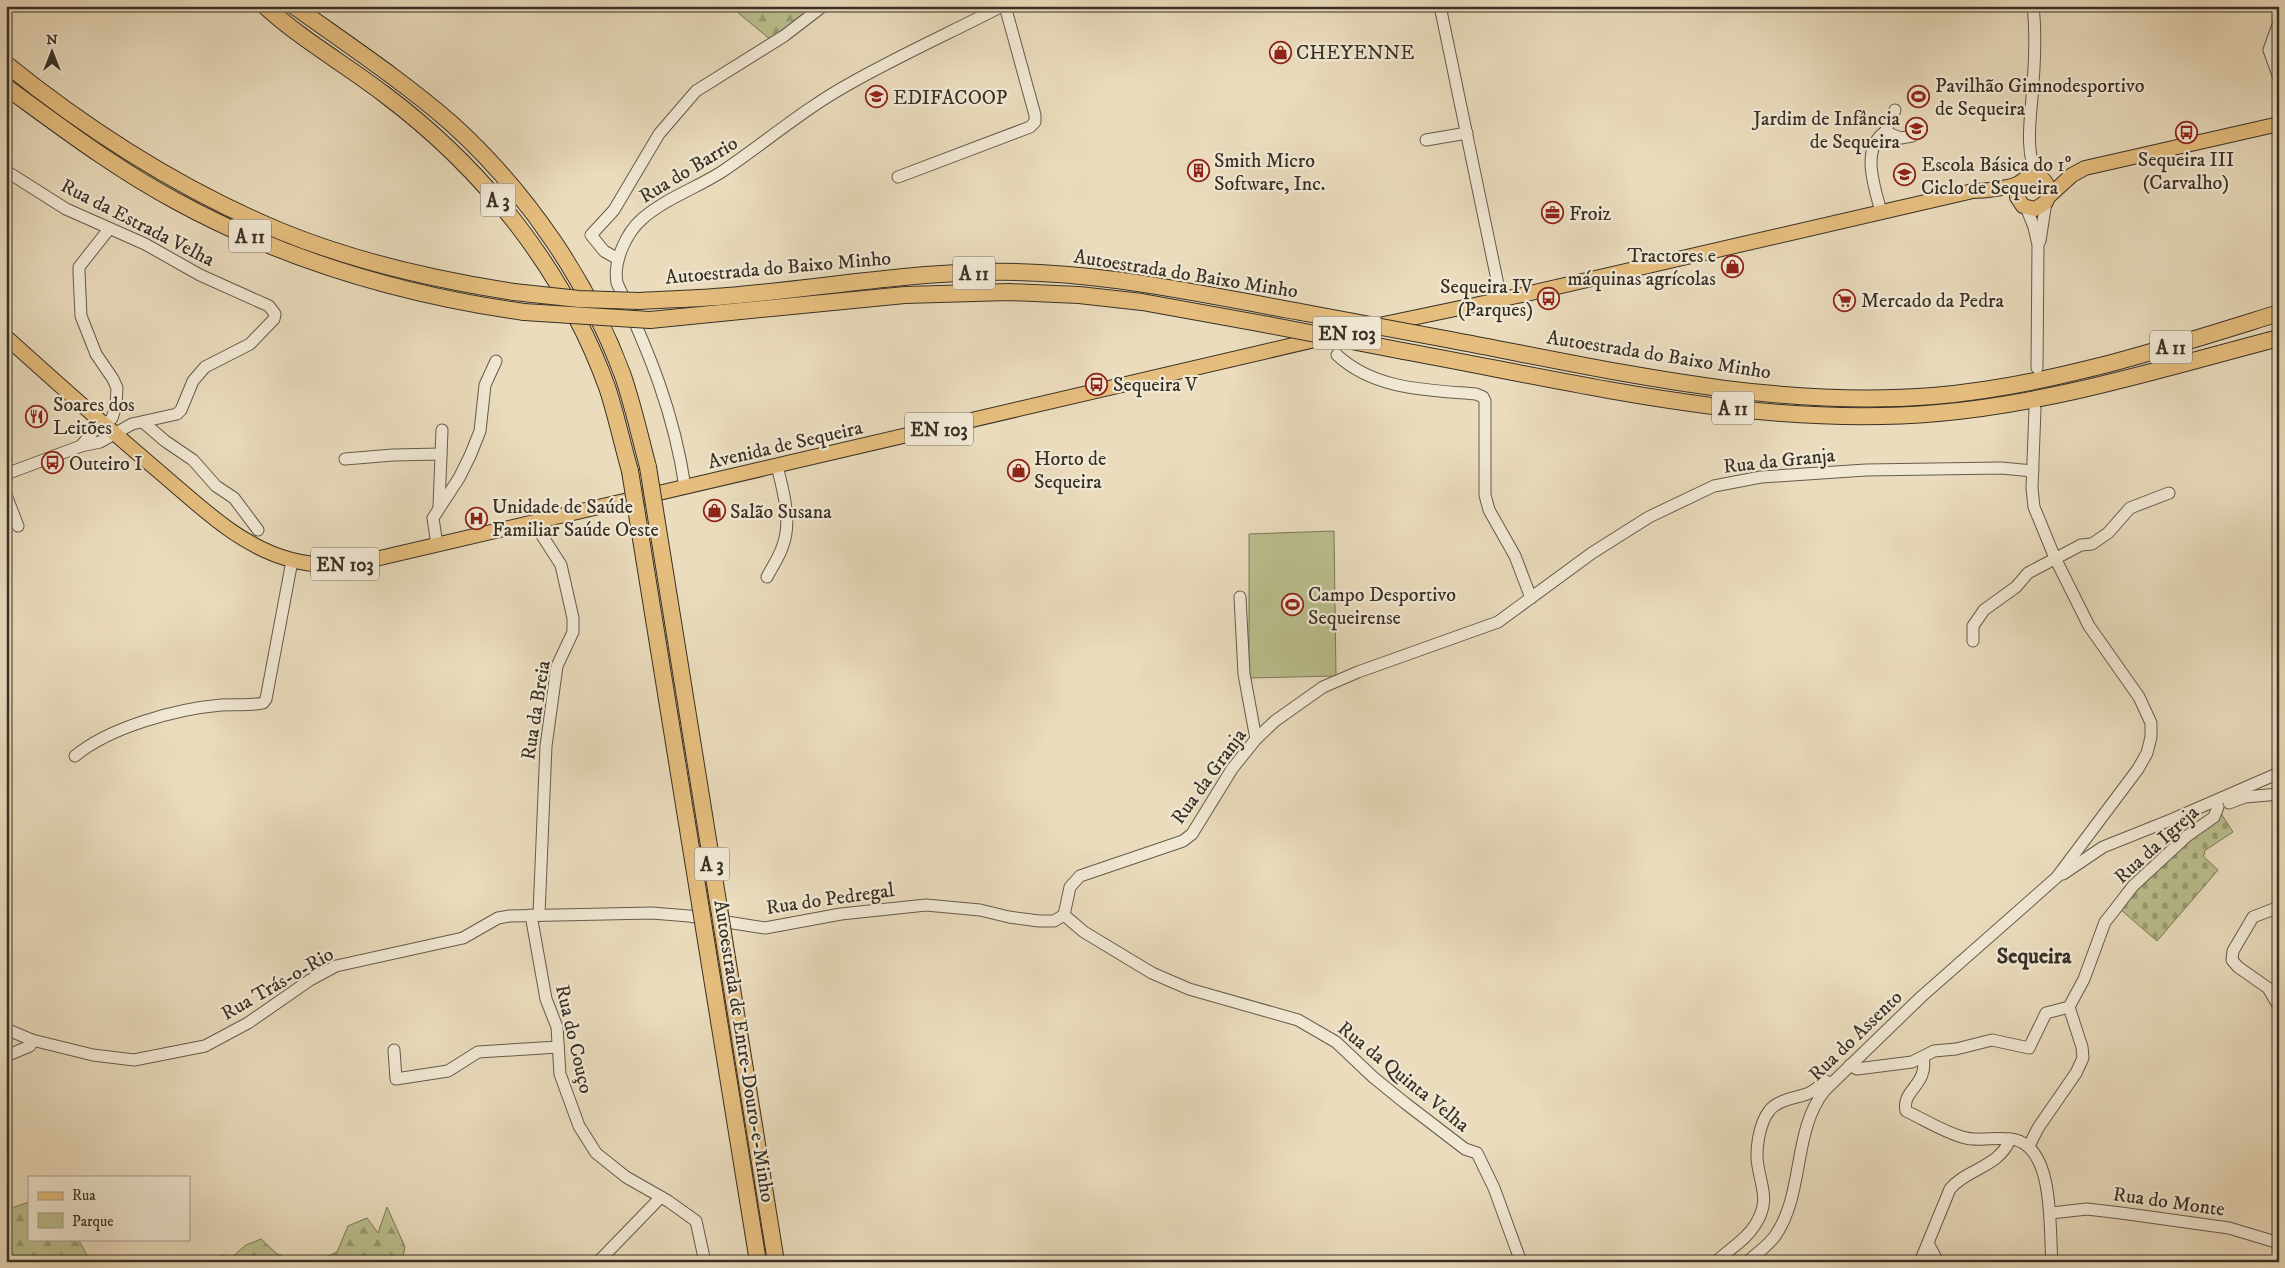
<svg xmlns="http://www.w3.org/2000/svg" width="2285" height="1268" viewBox="0 0 2285 1268" font-family="'IM FELL DW Pica',serif">
  <style>
    .green { fill: #babf8e; stroke: #79785a }
    .forest { fill: url(#forest-firs); stroke: #79785a }
    .cemetery { fill: url(#cemetery-stones); stroke: #79785a }
    .lines { fill: none; stroke-linecap: round; stroke-linejoin: round }
    .minor-casing { stroke: #645b4c; stroke-width: 13 }
    .major-casing { stroke: #383026; stroke-width: 16 }
    .highway-casing { stroke: #383026; stroke-width: 18 }
    .minor { stroke: #f1e8d4; stroke-width: 11 }
    .major { stroke: #e5be7e; stroke-width: 14 }
    .highway { stroke: #e5be7e; stroke-width: 16 }
    .highway-bridge-casing { stroke: #383026; stroke-width: 18; stroke-linecap: butt }
    .highway-bridge { stroke: #e5be7e; stroke-width: 16 }
    .labels { text-anchor: middle; stroke-width: 4.5; stroke-linejoin: round; paint-order: stroke }
    .shield { fill: #f1e8d4; stroke: #70675a; stroke-width: 1 }
    .shield-label { font-size: 19px; font-weight: bold; fill: #383026 }
    .poi-label { font-size: 20px; fill: #383026; stroke: #f1e8d4; text-anchor: start }
    .street-label { font-size: 20px; fill: #383026; stroke: #f1e8d4 }
    .quarter-label { font-size: 22px; font-weight: bold; fill: #383026; stroke: #f1e8d4 }
  </style>
  <defs>
    <pattern id="forest-firs" width="22" height="20" patternUnits="userSpaceOnUse" patternTransform="scale(1.25)"><rect width="22" height="20" fill="#babf8e"/><path d="M5 1l3.5 6h-7zM16 11l3.5 6h-7z" fill="#989c74"/></pattern>
    <pattern id="cemetery-stones" width="16" height="16" patternUnits="userSpaceOnUse" patternTransform="scale(1.25)"><rect width="16" height="16" fill="#babf8e"/><path d="M2 7V4a2 2 0 0 1 4 0v3zM10 15v-3a2 2 0 0 1 4 0v3z" fill="#989c74"/></pattern>
  </defs>
  <rect width="100%" height="100%" fill="#eadcbd"/>
  <filter id="stains"><feTurbulence type="fractalNoise" baseFrequency=".004" numOctaves="4"/><feColorMatrix values="0 0 0 0 .2 0 0 0 0 .09 0 0 0 0 .02 0 0 0 .5 -.17"/></filter>
  <radialGradient id="worn" r=".72"><stop offset=".6" stop-color="#630" stop-opacity="0"/><stop offset="1" stop-color="#630" stop-opacity=".3"/></radialGradient>
  <path class="green" d="M1334,531L1336,676L1249,678V534Z"/>
  <g class="forest">
    <path d="M730,6H816L772,41Z"/>
    <path d="M29,1202V1239H78L91,1262H6V1210Z"/>
    <path d="M387,1207L405,1247L402,1261L407,1262H307L319,1260L337,1252L348,1226L367,1218L378,1233Z"/>
    <path d="M261,1239L276,1253L295,1262H204L224,1255L230,1259L246,1245Z"/>
  </g>
  <path class="cemetery" d="M2222,815L2233,832L2204,851L2205,854L2203,856L2218,870L2157,941L2120,909L2161,862L2187,839Z"/>
  <g class="lines">
    <defs>
      <g id="minor">
        <path d="M1440,6L1501,299"/>
        <path d="M2033,6C2036,32 2035,57 2033,83C2032,110 2023,152 2038,177"/>
        <path d="M2279,22L2269,50L2279,78"/>
        <path d="M1885,132L1895,110"/>
        <path d="M1426,140L1467,133"/>
        <path d="M6,171L66,209L145,244L200,275L269,306L275,314L274,319L250,344L205,367L193,381L181,410L177,414L132,424L100,442L81,446L6,474"/>
        <path d="M898,177L1030,127L1035,122V115L1005,6"/>
        <path d="M2026,207L2034,227L2038,245L2037,368"/>
        <path d="M1881,212C1875,188 1860,149 1885,132L1901,138L1912,136"/>
        <path d="M2040,241L2046,202"/>
        <path d="M618,259L604,251L591,235L614,210L659,134L696,91L784,36L823,6"/>
        <path d="M1337,355C1375,390 1427,390 1476,394L1483,397L1485,401V495L1489,510L1515,556L1531,598"/>
        <path d="M143,422L165,441L193,460L216,486L234,498L258,530"/>
        <path d="M105,426L112,418L116,406L117,388L113,379L96,354L81,316L79,272V267L109,229"/>
        <path d="M81,446L101,422"/>
        <path d="M345,459L393,455L441,454"/>
        <path d="M685,487C674,412 649,352 617,283C613,262 626,233 642,219C666,198 697,188 723,171C766,142 805,108 851,83C900,55 952,32 1002,6"/>
        <path d="M6,495L18,526"/>
        <path d="M439,506L442,430"/>
        <path d="M534,523L561,565L573,618V632L557,666L546,746L539,914"/>
        <path d="M437,545L433,518L459,478L470,456L480,431L485,385L496,361"/>
        <path d="M767,577C772,567 780,556 783,545C792,521 783,490 777,466"/>
        <path d="M1240,597L1244,674L1256,739"/>
        <path d="M1973,641V626L1984,610L2016,587L2028,573L2081,545L2092,544L2108,533L2130,508L2169,493"/>
        <path d="M75,756C110,727 176,709 221,705C235,704 250,706 263,703L266,699L292,561"/>
        <path d="M2229,803L2245,797L2279,794"/>
        <path d="M2063,874L2103,847L2173,819L2279,773"/>
        <path d="M2279,907L2253,917L2233,951L2232,960L2238,967L2268,988L2279,1007"/>
        <path d="M531,915L546,999L557,1027L560,1074L579,1126L596,1153L626,1177L668,1201L696,1221L705,1262"/>
        <path d="M1064,915L1070,887L1080,876L1183,841L1192,834L1232,769L1256,739L1275,721L1323,687L1358,672L1498,622L1592,553L1649,517L1714,486L1761,477L1866,470L2001,468L2033,471"/>
        <path d="M1064,915L1084,932L1152,973L1189,989L1298,1020L1336,1042L1373,1077L1405,1103L1465,1149L1477,1153L1494,1188L1521,1262"/>
        <path d="M6,1029L32,1040L93,1055L134,1060L205,1046L248,1023L310,980L336,966L463,938L498,918L510,916L652,913L689,916L765,928L841,914L926,905L980,910L1009,917L1039,921H1054L1064,915"/>
        <path d="M394,1050L396,1079L448,1071L478,1052L558,1047"/>
        <path d="M6,1056L30,1046L32,1040"/>
        <path d="M1923,1057C1929,1085 1901,1090 1906,1111C1925,1120 1942,1131 1962,1137C1979,1143 1998,1135 2016,1140C2055,1151 2049,1229 2052,1262"/>
        <path d="M1850,1065L1857,1069L1912,1062L1934,1051L1956,1049L1992,1040L2029,1048L2046,1013L2069,1007L2084,979L2105,922L2113,912L2133,886L2187,836L2214,817L2218,807"/>
        <path d="M2029,1146L2038,1128L2076,1073L2083,1058L2082,1047L2069,1007"/>
        <path d="M2051,1213L2087,1209L2121,1213L2229,1228L2279,1243"/>
        <path d="M1929,1245L1938,1262"/>
        <path d="M598,1262L661,1197"/>
        <path d="M1716,1262C1729,1249 1746,1240 1755,1225C1770,1201 1762,1190 1758,1166C1755,1151 1759,1124 1769,1111C1777,1100 1795,1098 1807,1094C1814,1091 1820,1086 1826,1081"/>
        <path d="M1747,1262C1756,1254 1768,1246 1775,1236C1805,1193 1792,1131 1825,1090L1921,997L2057,877L2138,769L2147,753L2151,737V723L2139,697L2089,626L2055,558L2034,507L2032,488L2035,409"/>
        <path d="M1920,1262L1950,1189C1966,1169 2000,1167 2010,1139"/>
      </g>
      <g id="major">
        <path d="M2048,197L2072,175L2085,168L2279,124"/>
        <path d="M6,337C58,384 110,430 163,475C202,508 241,547 292,560C317,567 342,565 367,561L1379,325L1522,295L1973,191C1983,191 2011,188 2019,183C2024,180 2026,176 2033,176C2047,176 2052,191 2046,202L2035,209L2023,206L2017,197L2019,183"/>
      </g>
      <g id="highway">
        <path d="M265,6C302,40 345,64 384,94C484,169 564,269 607,387C616,414 622,443 630,471"/>
        <path d="M294,6C347,44 403,81 452,124C527,192 588,281 623,376C633,405 640,437 648,467"/>
        <path d="M6,64C89,131 182,190 280,231C353,261 436,280 514,292"/>
        <path d="M6,87C61,127 116,169 176,201C284,260 403,295 524,312"/>
        <path d="M640,301C669,299 698,299 727,296C813,289 897,274 983,272C1092,269 1200,294 1306,313"/>
        <path d="M650,320L905,295L1009,292L1079,295L1142,302L1269,325"/>
        <path d="M1451,340C1610,370 1771,409 1933,396C2052,386 2166,348 2279,313"/>
        <path d="M1403,351C1579,383 1758,429 1938,413C2054,403 2167,367 2279,338"/>
      </g>
    </defs>
    <use href="#minor" class="minor-casing"/>
    <use href="#major" class="major-casing"/>
    <use href="#highway" class="highway-casing"/>
    <use href="#minor" class="minor"/>
    <use href="#major" class="major"/>
    <use href="#highway" class="highway"/>
    <defs>
      <g id="highway-bridge">
        <path d="M514,292L579,299L640,301"/>
        <path d="M524,312L650,320"/>
        <path d="M1306,313L1451,340"/>
        <path d="M1269,325L1403,351"/>
        <path d="M648,467L776,1262"/>
        <path d="M630,471L758,1262"/>
      </g>
    </defs>
    <use href="#highway-bridge" class="highway-bridge-casing"/>
    <use href="#highway-bridge" class="highway-bridge"/>
  </g>
  <defs>
    <symbol id="shop-ring" viewBox="-11 -11 22 22"><circle r="9.5" fill="#f1e8d4" stroke="#8f2418" stroke-width="1.5"/><path d="M-5-2.5h2.3a2.7 3.5 0 0 1 5.4 0H5L5.5 6h-11ZM-1.5-2.5h3a1.5 2.3 0 0 0-3 0Z" fill="#8f2418"/></symbol>
    <symbol id="school-ring" viewBox="-11 -11 22 22"><circle r="9.5" fill="#f1e8d4" stroke="#8f2418" stroke-width="1.5"/><path d="M0-5L7-2L0 1L-7-2ZM-4 1L0 2.5L4 1V4Q0 6-4 4Z" fill="#8f2418"/></symbol>
    <symbol id="stadium-ring" viewBox="-11 -11 22 22"><circle r="9.5" fill="#f1e8d4" stroke="#8f2418" stroke-width="1.5"/><path d="M0-5a6.5 5 0 1 0 0 10a6.5 5 0 1 0 0-10ZM-3.5-1.8h7v3.6h-7Z" fill="#8f2418"/></symbol>
    <symbol id="bus-ring" viewBox="-11 -11 22 22"><circle r="9.5" fill="#f1e8d4" stroke="#8f2418" stroke-width="1.5"/><path d="M-5-6H5V4H4V6H2V4H-2V6H-4V4H-5ZM-3.5-4V0h7V-4ZM-3.5 1.2v1.5H-2V1.2ZM2 1.2v1.5H3.5V1.2Z" fill="#8f2418"/></symbol>
    <symbol id="building-ring" viewBox="-11 -11 22 22"><circle r="9.5" fill="#f1e8d4" stroke="#8f2418" stroke-width="1.5"/><path d="M-4-6H4V6H1V3H-1V6H-4ZM-2.5-4.3h1.7v1.8h-1.7ZM.8-4.3h1.7v1.8H.8ZM-2.5-1h1.7V.8h-1.7ZM.8-1h1.7V.8H.8Z" fill="#8f2418"/></symbol>
    <symbol id="office-ring" viewBox="-11 -11 22 22"><circle r="9.5" fill="#f1e8d4" stroke="#8f2418" stroke-width="1.5"/><path d="M-6-3h4V-5.5h4V-3h4V5H-6ZM-1-4.5V-3h2v-1.5ZM-6 0V1H6V0Z" fill="#8f2418"/></symbol>
    <symbol id="supermarket-ring" viewBox="-11 -11 22 22"><circle r="9.5" fill="#f1e8d4" stroke="#8f2418" stroke-width="1.5"/><path d="M-6-5.5h2.5l.6 2H6L4.5 2H-2.5L-4.4-4H-6ZM-1.5 3.2a1.3 1.3 0 1 0 .1 0ZM3 3.2a1.3 1.3 0 1 0 .1 0Z" fill="#8f2418"/></symbol>
    <symbol id="restaurant-ring" viewBox="-11 -11 22 22"><circle r="9.5" fill="#f1e8d4" stroke="#8f2418" stroke-width="1.5"/><path d="M-5-6h1v4h1v-4h1v4h1v-4h1v5L-1.5 .5V6h-2V.5L-5-1ZM5-6V6H3V1.5H1.5Q1.5-4 5-6Z" fill="#8f2418"/></symbol>
    <symbol id="hospital-ring" viewBox="-11 -11 22 22"><circle r="9.5" fill="#f1e8d4" stroke="#8f2418" stroke-width="1.5"/><path d="M-5-5h3v3.5h4V-5h3V5h-3V1.5h-4V5h-3Z" fill="#8f2418"/></symbol>
  </defs>
  <g fill-rule="evenodd">
    <use href="#shop-ring" x="1268" y="40" width="25" height="25"/>
    <use href="#school-ring" x="864" y="84" width="25" height="25"/>
    <use href="#stadium-ring" x="1906" y="84" width="25" height="25"/>
    <use href="#school-ring" x="1904" y="116" width="25" height="25"/>
    <use href="#bus-ring" x="2174" y="120" width="25" height="25"/>
    <use href="#building-ring" x="1186" y="158" width="25" height="25"/>
    <use href="#school-ring" x="1892" y="162" width="25" height="25"/>
    <use href="#office-ring" x="1540" y="200" width="25" height="25"/>
    <use href="#shop-ring" x="1720" y="254" width="25" height="25"/>
    <use href="#bus-ring" x="1536" y="286" width="25" height="25"/>
    <use href="#supermarket-ring" x="1832" y="288" width="25" height="25"/>
    <use href="#bus-ring" x="1084" y="372" width="25" height="25"/>
    <use href="#restaurant-ring" x="24" y="404" width="25" height="25"/>
    <use href="#bus-ring" x="40" y="450" width="25" height="25"/>
    <use href="#shop-ring" x="1006" y="458" width="25" height="25"/>
    <use href="#shop-ring" x="702" y="498" width="25" height="25"/>
    <use href="#hospital-ring" x="464" y="506" width="25" height="25"/>
    <use href="#stadium-ring" x="1280" y="592" width="25" height="25"/>
  </g>
  <g class="labels">
    <g class="shield">
      <rect x="480.5" y="183.5" width="35" height="33" rx="4"/>
      <rect x="229" y="219.5" width="42" height="33" rx="4"/>
      <rect x="953" y="256.5" width="42" height="33" rx="4"/>
      <rect x="1313" y="316.5" width="68" height="33" rx="4"/>
      <rect x="2150" y="330.5" width="42" height="33" rx="4"/>
      <rect x="1712" y="391.5" width="42" height="33" rx="4"/>
      <rect x="905" y="412.5" width="68" height="33" rx="4"/>
      <rect x="311" y="547.5" width="68" height="33" rx="4"/>
      <rect x="694.5" y="847.5" width="35" height="33" rx="4"/>
    </g>
    <g class="shield-label">
      <text x="498" y="207">A 3</text>
      <text x="250" y="243">A 11</text>
      <text x="974" y="280">A 11</text>
      <text x="1347" y="340">EN 103</text>
      <text x="2171" y="354">A 11</text>
      <text x="1733" y="415">A 11</text>
      <text x="939" y="436">EN 103</text>
      <text x="345" y="571">EN 103</text>
      <text x="712" y="871">A 3</text>
    </g>
    <g class="poi-label">
      <text x="1296" y="59">CHEYENNE</text>
      <text x="1935" y="92">Pavilhão Gimnodesportivo<tspan x="1935" dy="23">de Sequeira</tspan></text>
      <text x="893" y="104">EDIFACOOP</text>
      <text x="1900" y="125" text-anchor="end">Jardim de Infância<tspan x="1900" dy="23">de Sequeira</tspan></text>
      <text x="2186" y="166" text-anchor="middle">Sequeira III<tspan x="2186" dy="23">(Carvalho)</tspan></text>
      <text x="1214" y="167">Smith Micro<tspan x="1214" dy="23">Software, Inc.</tspan></text>
      <text x="1921" y="171">Escola Básica do 1º<tspan x="1921" dy="23">Ciclo de Sequeira</tspan></text>
      <text x="1569" y="220">Froiz</text>
      <text x="1716" y="262" text-anchor="end">Tractores e<tspan x="1716" dy="23">máquinas agrícolas</tspan></text>
      <text x="1533" y="293" text-anchor="end">Sequeira IV<tspan x="1533" dy="23">(Parques)</tspan></text>
      <text x="1861" y="307">Mercado da Pedra</text>
      <text x="1113" y="391">Sequeira V</text>
      <text x="53" y="411">Soares dos<tspan x="53" dy="23">Leitões</tspan></text>
      <text x="1034" y="465">Horto de<tspan x="1034" dy="23">Sequeira</tspan></text>
      <text x="69" y="470">Outeiro I</text>
      <text x="492" y="513">Unidade de Saúde<tspan x="492" dy="23">Familiar Saúde Oeste</tspan></text>
      <text x="730" y="518">Salão Susana</text>
      <text x="1308" y="601">Campo Desportivo<tspan x="1308" dy="23">Sequeirense</tspan></text>
    </g>
    <g class="street-label">
      <text transform="translate(688 169) rotate(-31)" y="7">Rua do Barrio</text>
      <text transform="translate(138 222) rotate(27)" y="7">Rua da Estrada Velha</text>
      <text transform="translate(778 267) rotate(-5)" y="7">Autoestrada do Baixo Minho</text>
      <text transform="translate(1186 273) rotate(9)" y="7">Autoestrada do Baixo Minho</text>
      <text transform="translate(1659 354) rotate(9)" y="7">Autoestrada do Baixo Minho</text>
      <text transform="translate(785 444) rotate(-13)" y="7">Avenida de Sequeira</text>
      <text transform="translate(1779 460) rotate(-6)" y="7">Rua da Granja</text>
      <text transform="translate(535 710) rotate(-81)" y="7">Rua da Breia</text>
      <text transform="translate(1208 776) rotate(-54)" y="7">Rua da Granja</text>
      <text transform="translate(2156 844) rotate(-42)" y="7">Rua da Igreja</text>
      <text transform="translate(830 898) rotate(-8)" y="7">Rua do Pedregal</text>
      <text transform="translate(277 983) rotate(-30)" y="7">Rua Trás-o-Rio</text>
      <text transform="translate(1855 1035) rotate(-44)" y="7">Rua do Assento</text>
      <text transform="translate(575 1039) rotate(77)" y="7">Rua do Couço</text>
      <text transform="translate(745 1051) rotate(81)" y="7">Autoestrada de Entre-Douro-e-Minho</text>
      <text transform="translate(1404 1076) rotate(39)" y="7">Rua da Quinta Velha</text>
      <text transform="translate(2169 1201) rotate(8)" y="7">Rua do Monte</text>
    </g>
    <g class="quarter-label">
      <text x="2034" y="963">Sequeira</text>
    </g>
  </g>
  <rect width="2285" height="1268" fill="none" stroke="#eadcbd" stroke-width="25"/>
  <rect x="8" y="8" width="2270" height="1253" fill="none" stroke="#383026" stroke-width="2.5"/>
  <rect x="12" y="12" width="2260" height="1243" fill="none" stroke="#383026"/>
  <rect x="28" y="1176" width="162" height="65" fill="#f1e8d4" stroke="#a79e8e"/>
  <rect x="38" y="1192" width="25" height="8" fill="#e5be7e" stroke="#a79e8e"/>
  <text x="72" y="1200" font-size="15" fill="#383026">Rua</text>
  <rect x="38" y="1213" width="25" height="15" fill="#babf8e" stroke="#a79e8e"/>
  <text x="72" y="1226" font-size="15" fill="#383026">Parque</text>
  <g transform="translate(52 52)" stroke="#f1e8d4" stroke-width="4" paint-order="stroke">
  <path d="M0-4L9 19L0 12L-9 19Z" fill="#383026"/>
  <text y="-8" font-size="14" font-weight="bold" text-anchor="middle" fill="#383026">N</text>
  </g>
  <rect width="100%" height="100%" filter="url(#stains)"/>
  <rect width="100%" height="100%" fill="url(#worn)"/>
</svg>
